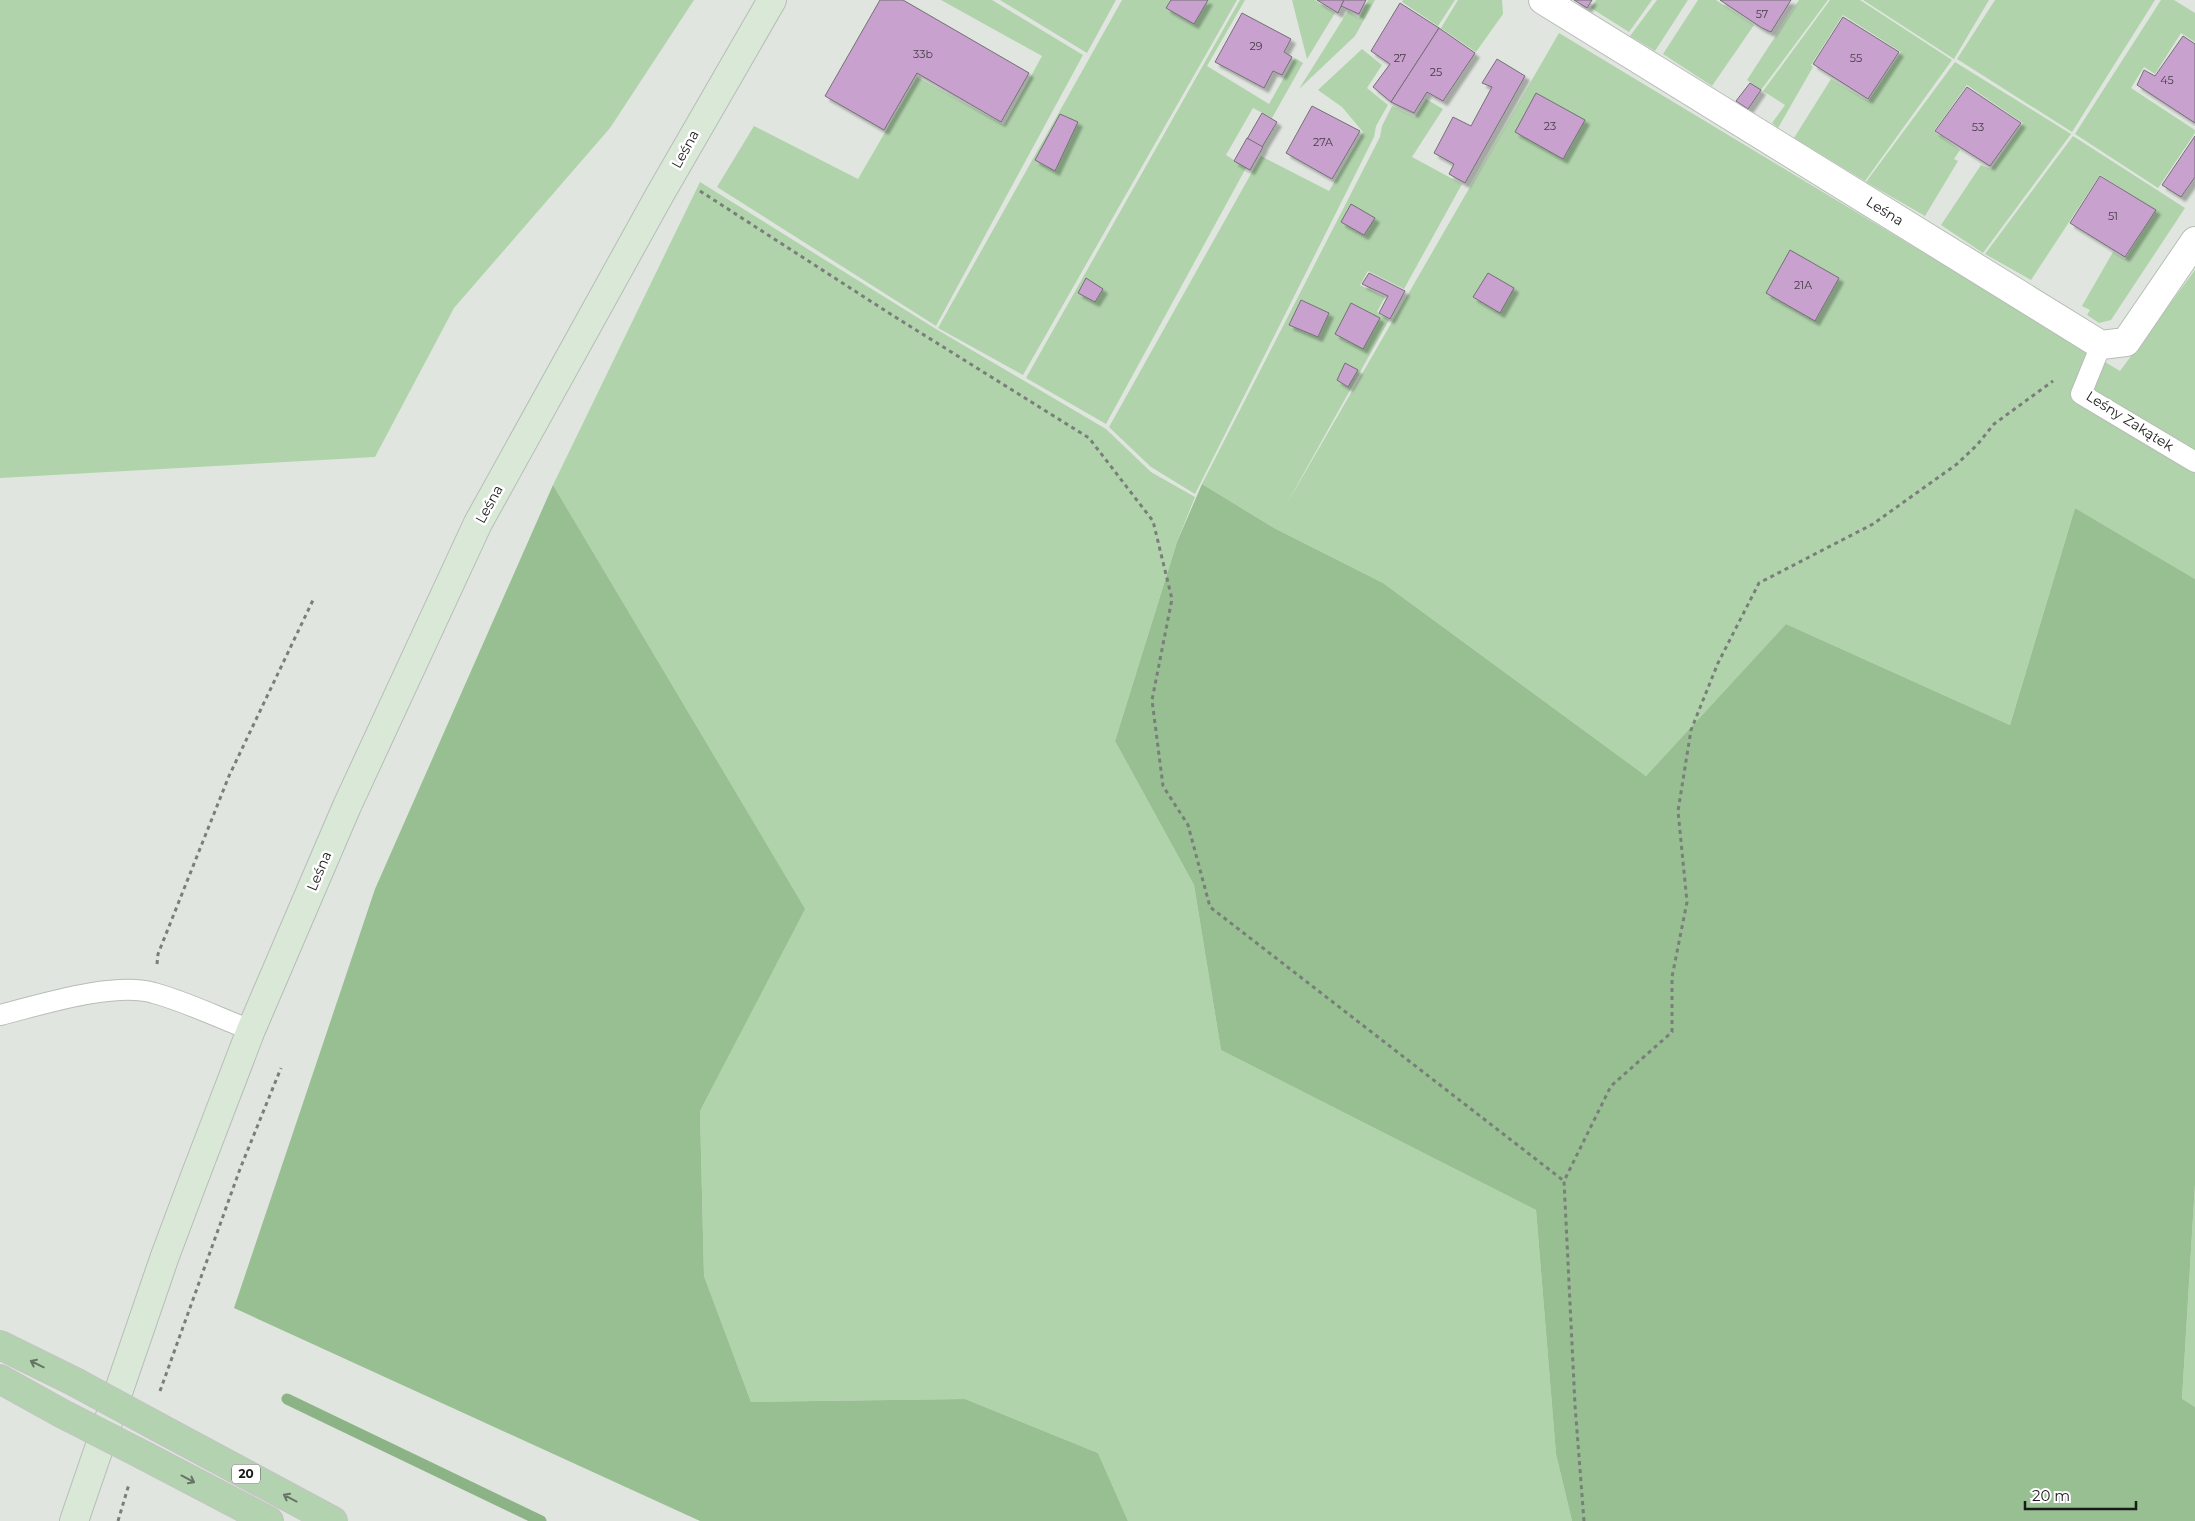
<svg xmlns="http://www.w3.org/2000/svg" width="2195" height="1521" viewBox="0 0 2195 1521" font-family="Montserrat,sans-serif">
  <style>
    .green { fill: #b0d3ab }
    .forest { fill: #97bf91 }
    .lines { fill: none; stroke-linecap: round; stroke-linejoin: round }
    .stream { stroke: #8bb385; stroke-width: 11 }
    .building { fill: #c8a1ce; stroke: #746f75; filter: url(#shadow) }
    .lane-casing { stroke: #b7bdb7; stroke-width: 22 }
    .street-casing { stroke: #b7bdb7; stroke-width: 30 }
    .secondary-casing { stroke: #b7bdb7; stroke-width: 30 }
    .primary-casing { stroke: #c3c4c3; stroke-width: 30 }
    .path { stroke: #7a7e7a; stroke-width: 3; stroke-dasharray: 4 4; stroke-linecap: butt }
    .lane { stroke: #fff; stroke-width: 20 }
    .street { stroke: #fff; stroke-width: 28 }
    .secondary { stroke: #d9e8d7; stroke-width: 28 }
    .primary { stroke: #b3d2af; stroke-width: 28 }
    .primary-bridge-casing { stroke: #c3c4c3; stroke-width: 30; stroke-linecap: butt }
    .primary-bridge { stroke: #b3d2af; stroke-width: 28 }
    .oneway { stroke: #667664 }
    .labels { text-anchor: middle; stroke-width: 5; stroke-linejoin: round; paint-order: stroke }
    .number-label { font-size: 11px; fill: #453c46 }
    .shield { fill: #fff; stroke: #5e5f5e; stroke-width: 1 }
    .shield-label { font-size: 12px; font-weight: bold; fill: #191b19 }
    .street-label { font-size: 14px; fill: #191b19; stroke: #fff }
  </style>
  <defs>
    <filter id="shadow"><feDropShadow dx="4.5" dy="4.5" stdDeviation="1" flood-color="#0004"/></filter>
  </defs>
  <rect width="100%" height="100%" fill="#e0e6df"/>
  <g class="green">
    <path d="M0,0H694L610,128L454,308L375,457L0,478Z"/>
    <path d="M941,0H992L1083,55L936,326L717,187L754,126L858,179L917,77L1004,125L1042,56Z"/>
    <path d="M1000,0H1116L1087,53Z"/>
    <path d="M1122,0H1237L1023,375L938,328Z"/>
    <path d="M1240,0H1245L1207,66L1269,104L1295,58L1303,63L1272,118L1253,108L1226,155L1246,168L1106,424L1026,378Z"/>
    <path d="M1292,0H1315L1335,13L1307,59Z"/>
    <path d="M1368,0H1375L1355,36L1299,89L1348,11L1359,18Z"/>
    <path d="M1403,0H1455L1438,26L1402,2Z"/>
    <path d="M1458,0H1502L1503,14L1476,52L1441,28Z"/>
    <path d="M1596,0H1652L1629,32L1591,8Z"/>
    <path d="M1657,0H1688L1655,51L1630,36Z"/>
    <path d="M1698,0H1716L1754,25L1712,86L1663,54Z"/>
    <path d="M1799,0H1828L1761,90L1747,80Z"/>
    <path d="M1830,0H1860L1952,60L1865,181L1794,138L1831,79L1868,101L1901,52L1843,15L1811,65L1813,67L1778,128L1772,123L1785,105L1763,91Z"/>
    <path d="M1863,0H1989L1954,59Z"/>
    <path d="M1995,0H2155L2072,132L1957,59Z"/>
    <path d="M2161,0H2174L2195,13V42L2181,33L2155,74L2144,67L2131,88L2195,130V133L2158,188L2075,134Z"/>
    <path d="M1559,33L2120,371L2195,270V579L2075,508L2010,725L1786,624L1646,776L1383,583L1274,528L1202,484L1380,137L1382,126L1392,106L1415,117L1426,99L1443,109L1412,157L1462,184L1404,289L1368,271L1360,285L1385,297L1377,312L1389,320L1285,507Z"/>
    <path d="M1362,49L1382,65L1367,88L1388,105L1376,126L1374,137L1195,494L1151,467L1109,427L1261,156L1329,191L1363,132L1342,107L1318,90Z"/>
    <path d="M1955,62L2071,134L1983,253L1941,225L1981,165L1991,169L2023,123L1967,85L1934,131L1960,150L1954,159L1958,161L1925,216L1866,182Z"/>
    <path d="M2073,136L2185,208L2111,320L2099,323L2087,315L2090,310L2082,306L2113,252L2125,259L2156,210L2100,175L2031,280L1985,254Z"/>
    <path d="M700,182L936,329L1106,429L1151,472L1195,497L1177,542L1115,741L1194,885L1221,1050L1536,1210L1556,1454L1572,1521H1128L1098,1453L965,1399L751,1402L704,1276L700,1111L804,909L553,485Z"/>
    <path d="M2195,1184V1407L2182,1400Z"/>
  </g>
  <g class="forest">
    <path d="M1202,484L1274,528L1383,583L1646,776L1786,624L2010,725L2075,508L2195,579V1184L2182,1399L2195,1407V1521H1572L1556,1454L1536,1210L1221,1050L1194,885L1115,741L1177,542Z"/>
    <path d="M553,485L805,909L700,1111L704,1276L751,1402L965,1399L1098,1453L1128,1521H700L234,1308L375,889Z"/>
  </g>
  <g class="lines">
    <path class="stream" d="M287,1399L541,1521"/>
  </g>
  <g class="building">
    <path d="M880,0H903L1029,73L1001,122L917,73L884,130L825,96Z"/>
    <path d="M1171,0H1208L1194,24L1166,8Z"/>
    <path d="M1317,0H1344L1338,13Z"/>
    <path d="M1344,0H1366L1359,14L1341,6Z"/>
    <path d="M1574,0H1592L1587,8Z"/>
    <path d="M1720,0H1791L1771,32L1762,28Z"/>
    <path d="M1400,3L1439,28L1391,102L1373,87L1390,64L1371,51Z"/>
    <path d="M1242,13L1291,39L1284,52L1292,57L1282,75L1273,71L1264,88L1215,62Z"/>
    <path d="M1843,17L1899,52L1868,99L1813,64Z"/>
    <path d="M1439,28L1475,53L1443,101L1427,92L1414,113L1391,102Z"/>
    <path d="M2183,36L2195,44V123L2137,85L2144,70L2155,76Z"/>
    <path d="M1497,59L1525,76L1465,183L1449,174L1454,164L1434,153L1453,117L1471,126L1492,87L1482,83Z"/>
    <path d="M1750,83L1761,90L1748,109L1736,101Z"/>
    <path d="M1967,87L2021,123L1990,166L1935,131Z"/>
    <path d="M1536,93L1585,120L1563,159L1515,132Z"/>
    <path d="M1312,106L1360,131L1332,179L1286,153Z"/>
    <path d="M1262,113L1277,122L1262,147L1247,139Z"/>
    <path d="M1060,114L1078,122L1055,171L1035,160Z"/>
    <path d="M2195,136V177L2181,197L2162,185Z"/>
    <path d="M1247,138L1263,147L1250,170L1234,161Z"/>
    <path d="M2100,176L2156,210L2125,257L2070,223Z"/>
    <path d="M1351,204L1375,218L1364,235L1341,222Z"/>
    <path d="M1790,250L1839,278L1815,321L1766,293Z"/>
    <path d="M1369,273L1405,291L1390,319L1379,313L1388,296L1362,284Z"/>
    <path d="M1488,273L1514,288L1500,313L1473,297Z"/>
    <path d="M1086,278L1103,289L1095,302L1078,293Z"/>
    <path d="M1301,300L1329,313L1318,337L1289,325Z"/>
    <path d="M1351,303L1380,318L1363,349L1335,334Z"/>
    <path d="M1345,363L1358,370L1348,387L1337,380Z"/>
  </g>
  <g class="lines">
    <defs>
      <g id="lane">
        <path d="M2101,345L2081,394L2195,462"/>
        <path d="M0,1015C40,1005 115,981 154,993C187,1002 219,1018 251,1030"/>
      </g>
      <path id="street" d="M1543,0L2101,345L2126,342L2195,241"/>
      <path id="secondary" d="M74,1521L165,1256L192,1184L251,1030L347,806L478,523L659,196L772,0"/>
      <g id="primary">
        <path d="M0,1345L75,1382"/>
        <path d="M0,1379L61,1413"/>
        <path d="M158,1427L333,1521"/>
        <path d="M145,1456L269,1521"/>
      </g>
    </defs>
    <use href="#lane" class="lane-casing"/>
    <use href="#street" class="street-casing"/>
    <use href="#secondary" class="secondary-casing"/>
    <use href="#primary" class="primary-casing"/>
    <g class="path">
      <path d="M700,191L892,315L1089,438L1153,521L1172,599L1152,700L1163,786L1188,825L1210,907L1564,1181"/>
      <path d="M157,964L158,954L229,776L314,598"/>
      <path d="M160,1391L240,1169L281,1068"/>
      <path d="M118,1521L129,1484"/>
      <path d="M1584,1521L1575,1405L1564,1181L1611,1086L1672,1032V977L1687,902L1678,811L1691,730L1718,663L1759,583L1873,524L1957,464L1977,445L1994,424L2053,381"/>
    </g>
    <use href="#lane" class="lane"/>
    <use href="#street" class="street"/>
    <use href="#secondary" class="secondary"/>
    <use href="#primary" class="primary"/>
    <defs>
      <g id="primary-bridge">
        <path d="M75,1382L158,1427"/>
        <path d="M61,1413L145,1456"/>
      </g>
    </defs>
    <use href="#primary-bridge" class="primary-bridge-casing"/>
    <use href="#primary-bridge" class="primary-bridge"/>
  </g>
  <defs><path id="oneway-shaft" d="M-6 0H5M1.5-3L5.5 0L1.5 3" fill="none" stroke-width="1.6" stroke-linecap="round" stroke-linejoin="round" transform="scale(1.25)"/></defs>
  <g class="oneway">
    <use href="#oneway-shaft" transform="translate(37 1364) rotate(-154)"/>
    <use href="#oneway-shaft" transform="translate(188 1479) rotate(28)"/>
    <use href="#oneway-shaft" transform="translate(290 1498) rotate(-152)"/>
  </g>
  <g class="labels">
    <g class="number-label">
      <text x="1762" y="18">57</text>
      <text x="1256" y="50">29</text>
      <text x="923" y="58">33b</text>
      <text x="1400" y="62">27</text>
      <text x="1856" y="62">55</text>
      <text x="1436" y="76">25</text>
      <text x="2167" y="84">45</text>
      <text x="1550" y="130">23</text>
      <text x="1978" y="131">53</text>
      <text x="1323" y="146">27A</text>
      <text x="2113" y="220">51</text>
      <text x="1803" y="289">21A</text>
    </g>
    <rect class="shield" x="232" y="1464.5" width="28" height="19" rx="4"/>
    <g class="shield-label">
      <text x="246" y="1478">20</text>
    </g>
    <g class="street-label">
      <text transform="translate(685 149) rotate(-61)" y="5">Leśna</text>
      <text transform="translate(1885 211) rotate(32)" y="5">Leśna</text>
      <text transform="translate(2130 421) rotate(32)" y="5">Leśny Zakątek</text>
      <text transform="translate(489 504) rotate(-61)" y="5">Leśna</text>
      <text transform="translate(319 871) rotate(-67)" y="5">Leśna</text>
    </g>
  </g>
  <path d="M2025 1501v8h111v-8" fill="none" stroke="#191b19" stroke-width="2.5"/>
  <text x="2032" y="1501" font-size="15" fill="#191b19" stroke="#ffffff" stroke-width="4" paint-order="stroke">20 m</text>
</svg>
